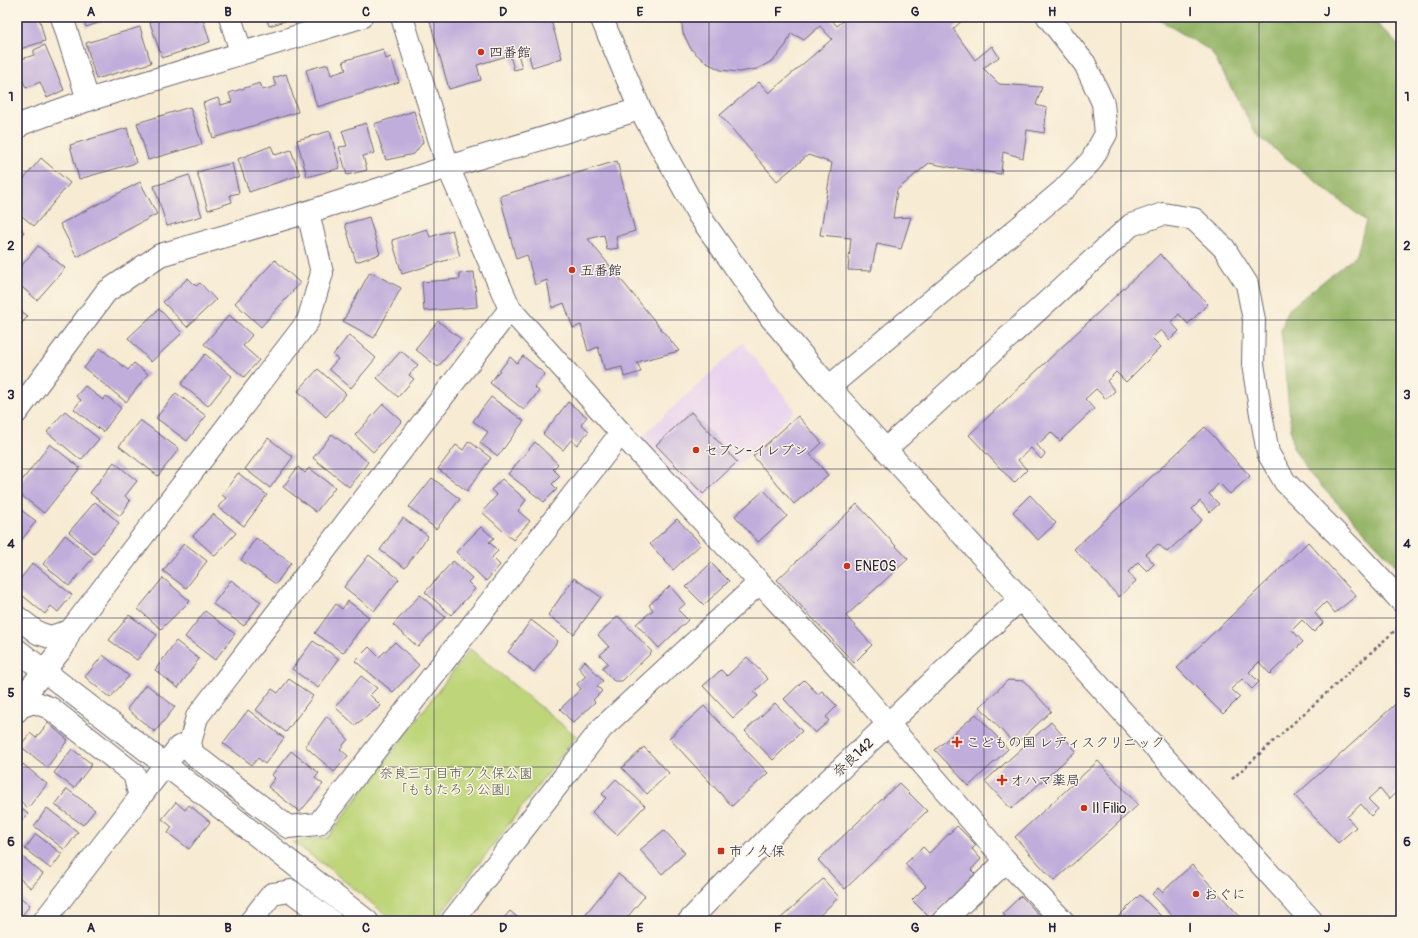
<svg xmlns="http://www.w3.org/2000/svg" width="1418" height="938" viewBox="0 0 1418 938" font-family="Pangolin,'Klee One',sans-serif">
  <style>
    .built { fill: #e8d2ef }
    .green { fill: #bed579; stroke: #707c5a }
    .forest { fill: #96b669; stroke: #5c6c52 }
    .building { fill: #c1addb }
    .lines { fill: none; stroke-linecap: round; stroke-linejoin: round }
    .minor-casing { stroke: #6d6870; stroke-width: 24 }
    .path { stroke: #6d6870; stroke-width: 2.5; stroke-dasharray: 3 3; stroke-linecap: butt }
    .minor { stroke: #fff; stroke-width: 22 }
    .grid { fill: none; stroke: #22223b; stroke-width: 1; stroke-opacity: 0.55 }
    .poi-dot { fill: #c8321e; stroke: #fcf5e5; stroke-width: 1.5 }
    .labels { text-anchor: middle; stroke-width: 3; stroke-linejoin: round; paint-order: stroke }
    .poi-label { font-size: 14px; fill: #22223b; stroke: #fcf5e5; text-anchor: start }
    .street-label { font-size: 14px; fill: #22223b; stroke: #fcf5e5 }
    .park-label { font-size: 14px; fill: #51584e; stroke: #fcf5e5 }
    .neatline { fill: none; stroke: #22223b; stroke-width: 1.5 }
    .grid-label { font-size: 13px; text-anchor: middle; font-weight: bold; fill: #22223b }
  </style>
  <rect width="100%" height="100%" fill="#fcf5e5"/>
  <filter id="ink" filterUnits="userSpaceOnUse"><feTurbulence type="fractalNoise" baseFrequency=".025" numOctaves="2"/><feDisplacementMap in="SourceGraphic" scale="8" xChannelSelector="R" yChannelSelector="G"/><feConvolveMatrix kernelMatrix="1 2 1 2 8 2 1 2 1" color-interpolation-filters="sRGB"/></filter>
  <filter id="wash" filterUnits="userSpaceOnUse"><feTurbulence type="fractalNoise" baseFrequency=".012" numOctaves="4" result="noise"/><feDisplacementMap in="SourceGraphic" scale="16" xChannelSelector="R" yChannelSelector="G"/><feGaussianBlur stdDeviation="0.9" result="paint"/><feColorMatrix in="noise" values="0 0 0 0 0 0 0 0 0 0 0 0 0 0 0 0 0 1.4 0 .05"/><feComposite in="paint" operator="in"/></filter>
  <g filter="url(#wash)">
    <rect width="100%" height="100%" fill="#f7ebd3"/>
    <path class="built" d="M743,343L795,410L700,503L640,438Z"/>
    <path class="green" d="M470,649L576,736L440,915L439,921H394L327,867L293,842L327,838Z"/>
    <path class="forest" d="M1155,17H1371L1401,48V571L1308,472L1293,447L1281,331L1287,311L1357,254L1366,221L1257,135L1211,51Z"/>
    <g id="blocks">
      <g class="building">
        <path d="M26,17H39L45,41L17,50V23L19,19Z"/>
        <path d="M83,17H116L86,27Z"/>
        <path d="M148,17H193L195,22L203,19L210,42L162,58Z"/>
        <path d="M266,17H298L269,26Z"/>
        <path d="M431,17H550L562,58L532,67L528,51L518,54L522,68L514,70L510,55L477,65L481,80L449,89L429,18Z"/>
        <path d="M681,17H829L837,26L848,17H966L953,29L975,60L992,46L999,57L983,68L999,84L1042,87L1036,105L1047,108L1044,133L1027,130L1023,158L1003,152L1001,174L949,167L929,163L897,190L893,218L911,217L901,249L877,244L871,271L848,270L851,238L820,235L832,163L808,155L777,181L720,115L759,82L769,93L832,39L820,26L804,40L791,33L786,45L774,60L757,69L739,72L721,70L705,62L691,49L683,33Z"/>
        <path d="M140,27L151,63L96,79L86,43Z"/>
        <path d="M45,45L64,90L47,98L40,82L26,88L18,68L22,59L34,55V50Z"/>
        <path d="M383,49L386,59L391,57L399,82L317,107L306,70L328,64L331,75L346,70L343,61Z"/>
        <path d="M286,74L298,112L213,138L203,103L218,98L221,105L232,102L229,93L260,83L263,90L276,86L273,78Z"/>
        <path d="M190,107L202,144L148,160L137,123Z"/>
        <path d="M414,111L423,142L414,154L386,160L374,124Z"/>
        <path d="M366,123L374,153L363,156L367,170L347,175L339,147L347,146L342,131Z"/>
        <path d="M127,128L136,163L79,179L70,145Z"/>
        <path d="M330,131L340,168L307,177L297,140Z"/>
        <path d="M271,146L275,155L291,150L300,175L249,192L238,159Z"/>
        <path d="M41,158L70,183L34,226L17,212V187Z"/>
        <path d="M617,161L635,231L616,237L618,248L607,250L604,235L588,239L679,351L637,362L641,372L624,377L622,367L605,371L598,347L588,351L581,325L573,328L564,303L552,308L547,280L535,285L527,255L516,259L500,196Z"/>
        <path d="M232,163L239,193L230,195L232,202L208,210L197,172Z"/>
        <path d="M189,175L202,216L167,226L154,186Z"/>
        <path d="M140,182L157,214L77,257L60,224Z"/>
        <path d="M369,217L380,254L356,262L345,224Z"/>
        <path d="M17,226L24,232L17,241Z"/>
        <path d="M427,229L430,237L452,230L460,256L402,274L392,240Z"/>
        <path d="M38,246L65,268L37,300L17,283V271Z"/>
        <path d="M1160,254L1208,304L1188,324L1179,314L1171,322L1179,331L1170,340L1161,330L1152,338L1161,347L1126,382L1116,372L1107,381L1115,391L1106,399L1096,389L1085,399L1094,409L1060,441L1051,432L1037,445L1045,454L1041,459L1031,448L1018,460L1027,470L1014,483L969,435Z"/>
        <path d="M275,260L300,283L261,327L235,303Z"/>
        <path d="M370,272L401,288L374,338L343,321Z"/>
        <path d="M474,272L477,307L424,311L422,282L460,279L459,273Z"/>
        <path d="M188,278L196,286L200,283L216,300L187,327L163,302Z"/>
        <path d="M17,308L28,316L17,329Z"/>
        <path d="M159,309L182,333L151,362L128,338Z"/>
        <path d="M229,315L252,335L243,346L259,360L244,377L204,344Z"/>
        <path d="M438,321L461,339L438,367L415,349Z"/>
        <path d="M349,335L376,358L351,388L329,369L338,359L333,355Z"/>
        <path d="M100,348L128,370L134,363L148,374L126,402L84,368Z"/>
        <path d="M401,351L418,365L409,375L414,379L398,397L377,378Z"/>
        <path d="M205,354L232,376L208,406L181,384Z"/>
        <path d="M523,356L545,374L534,387L539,391L524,410L490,383L510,357L517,363Z"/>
        <path d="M318,369L346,394L326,417L298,391Z"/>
        <path d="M85,386L103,400L106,396L121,408L103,432L74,409L81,400L76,396Z"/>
        <path d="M176,393L206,416L187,441L156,418Z"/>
        <path d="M491,397L524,421L498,456L480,443L488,432L473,421Z"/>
        <path d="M568,402L587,417L581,424L589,431L577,445L571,440L563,450L543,434Z"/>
        <path d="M383,404L402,421L373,452L355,435Z"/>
        <path d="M65,411L99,439L81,460L47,432Z"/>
        <path d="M691,412L737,462L703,494L656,445Z"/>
        <path d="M798,416L822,443L810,454L828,475L794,504L753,456Z"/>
        <path d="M140,420L179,449L158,476L119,446Z"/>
        <path d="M1205,427L1250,476L1230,494L1219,483L1209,494L1219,504L1210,512L1200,501L1192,509L1202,520L1167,552L1158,544L1146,554L1154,564L1147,571L1138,562L1128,572L1136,581L1119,597L1074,549Z"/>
        <path d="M332,434L368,462L349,487L313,458Z"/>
        <path d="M268,438L293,457L270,488L245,469Z"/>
        <path d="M469,441L491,458L467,491L438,469L456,445L463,450Z"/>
        <path d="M535,442L558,464L553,469L560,476L552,484L557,489L544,502L508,474Z"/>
        <path d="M50,444L80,468L44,513L17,492V487Z"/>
        <path d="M114,462L137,481L125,496L130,501L120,516L90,493Z"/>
        <path d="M298,467L305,473L309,468L335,487L316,512L283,487Z"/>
        <path d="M238,473L267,495L244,526L218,507L226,498L222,495Z"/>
        <path d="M432,478L460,499L436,529L409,507Z"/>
        <path d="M502,479L526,500L518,511L530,521L513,540L482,512L497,495L491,490Z"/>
        <path d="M764,490L787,516L758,542L735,516Z"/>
        <path d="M1030,495L1056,523L1038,540L1013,512Z"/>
        <path d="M95,502L119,523L94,554L69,532Z"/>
        <path d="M857,504L908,559L846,616L872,645L854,663L777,580Z"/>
        <path d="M17,507L36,521L18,545L17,544Z"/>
        <path d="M213,514L236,533L215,556L193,536Z"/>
        <path d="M403,518L428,536L405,568L380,550Z"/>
        <path d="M677,519L701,544L673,570L650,544Z"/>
        <path d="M481,527L494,538L489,542L498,551L492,557L500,565L486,581L456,552Z"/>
        <path d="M65,535L93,558L69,586L43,564Z"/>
        <path d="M256,538L291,563L276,584L241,560Z"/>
        <path d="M1308,542L1356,596L1335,613L1326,602L1315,613L1323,623L1314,632L1302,620L1292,630L1303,642L1270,674L1259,662L1249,672L1259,682L1252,689L1242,679L1231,689L1240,697L1223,714L1177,668Z"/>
        <path d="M184,543L207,561L186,588L163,571Z"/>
        <path d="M369,555L399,579L374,611L344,587Z"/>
        <path d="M453,561L472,578L468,582L475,589L451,615L425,592Z"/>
        <path d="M33,563L72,595L58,612L51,606L45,614L17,591V583Z"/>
        <path d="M711,563L729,581L704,605L686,587Z"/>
        <path d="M163,578L190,601L161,629L138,609Z"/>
        <path d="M574,578L601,597L574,634L548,615Z"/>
        <path d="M231,580L261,602L244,626L213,604Z"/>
        <path d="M670,586L685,604L678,610L688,620L659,648L636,624L653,610L649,605Z"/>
        <path d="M420,595L445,617L418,647L393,625Z"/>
        <path d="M348,601L369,617L343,653L315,633L336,604L342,609Z"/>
        <path d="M205,611L235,634L215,660L185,637Z"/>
        <path d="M129,615L157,635L137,660L109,640Z"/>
        <path d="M618,616L652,652L622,681H614L602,668L608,663L600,655L609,647L598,635Z"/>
        <path d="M531,620L558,641L534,672L508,652Z"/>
        <path d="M176,641L199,659L178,688L155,670Z"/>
        <path d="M313,641L339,659L318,688L292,669Z"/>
        <path d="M395,642L419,665L393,692L355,661L369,647L379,657Z"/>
        <path d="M103,655L129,676L110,698L85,677Z"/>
        <path d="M747,657L768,679L754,692L758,696L733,718L703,686L721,670L727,676Z"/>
        <path d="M585,661L603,681L597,686L602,691L593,700L595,702L573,723L560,709L581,689L577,684L586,676L578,667Z"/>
        <path d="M361,676L377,688L370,695L381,706L355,725L335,707Z"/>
        <path d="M289,679L313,696L286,732L256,710L272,689L278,693Z"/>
        <path d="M804,680L818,694L822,691L837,706L826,717L829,721L815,733L784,699Z"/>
        <path d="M1008,680L1024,681L1051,711L1015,745L980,707Z"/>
        <path d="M146,684L175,707L155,732L127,709Z"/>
        <path d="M1401,699V788L1389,799L1380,788L1368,799L1378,809L1371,816L1361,804L1347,817L1356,827L1338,843L1295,796Z"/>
        <path d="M775,703L802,731L773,760L745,731Z"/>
        <path d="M704,706L768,773L732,806L669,738Z"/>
        <path d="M248,710L284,738L265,764L258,758L252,765L223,743Z"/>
        <path d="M976,714L1008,749L969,786L935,750Z"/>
        <path d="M327,716L348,739L340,749L348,756L334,772L305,746Z"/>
        <path d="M1051,722L1076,751L1011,809L985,781Z"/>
        <path d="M48,723L68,740L47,767L20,746L30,733L36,738Z"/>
        <path d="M644,747L669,773L647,794L622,768Z"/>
        <path d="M72,749L92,764L74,788L54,773Z"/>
        <path d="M291,751L319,773L315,778L323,784L300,812L268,787L275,778L272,775Z"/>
        <path d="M1098,761L1138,805L1054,881L1015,837Z"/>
        <path d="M23,764L47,784L28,808L17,798V772Z"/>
        <path d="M616,779L645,806L617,835L592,812L606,798L602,794Z"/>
        <path d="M899,783L927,811L845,889L818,860Z"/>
        <path d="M67,789L95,810L83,825L55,805Z"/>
        <path d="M176,802L185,810L189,805L210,822L189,849L168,833L172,827L162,819Z"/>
        <path d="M17,804L28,814L17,827Z"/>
        <path d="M47,808L78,832L65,850L34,826Z"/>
        <path d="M957,826L976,845L972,849L981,859L971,870L975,874L930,918L912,900L926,886L905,864L923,847L929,853Z"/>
        <path d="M664,830L685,853L662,874L640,850Z"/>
        <path d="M36,834L62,854L51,869L25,849Z"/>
        <path d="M18,853L43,874L31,888L17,876Z"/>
        <path d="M1192,865L1244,921H1177L1152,894L1158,888L1162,892Z"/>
        <path d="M618,874L645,896L624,921H580Z"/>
        <path d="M823,879L839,897L814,921H778Z"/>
        <path d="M17,895L30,905L18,921H17Z"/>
        <path d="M1140,895L1163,918L1160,921H1114Z"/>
        <path d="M1021,896L1043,919L1041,921H1000L1005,916L1003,913Z"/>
        <path d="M510,911L522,921H501Z"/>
      </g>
    </g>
  </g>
  <g filter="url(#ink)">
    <use href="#blocks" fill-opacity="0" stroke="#6d6870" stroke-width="1"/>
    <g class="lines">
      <defs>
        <g id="minor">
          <path d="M62,17L88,100"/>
          <path d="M230,17L241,52"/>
          <path d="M402,17L448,167L510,309L621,433L853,683L1006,861L1063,921"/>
          <path d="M601,17L640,109L698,214L771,318L829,387L1312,921"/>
          <path d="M17,128L21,124L88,100L361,17"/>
          <path d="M510,309L197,717L190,743L193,754L288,827L318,824L621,433"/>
          <path d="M829,387L1062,191L1091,161L1106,134L1103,103L1085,64L1048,17"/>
          <path d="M17,412L106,292L160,255L308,212L448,167L640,109"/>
          <path d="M886,449L1131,225L1163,214L1194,219L1224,248L1247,284L1254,320L1253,364L1260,408L1268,453L1285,482L1357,554L1401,601"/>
          <path d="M17,617L38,633L50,637L70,631L308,321L322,273L308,212"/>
          <path d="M17,650L367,921"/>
          <path d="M20,707L28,691L63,647L70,631"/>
          <path d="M17,711L20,707L34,702L50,708L134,774L140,797L44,921"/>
          <path d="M140,797L179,747L190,743"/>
          <path d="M251,921L272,894L291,891L331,921"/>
          <path d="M452,921L602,728L759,583"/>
          <path d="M689,921L773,833L1021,598"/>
          <path d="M943,921L1006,861"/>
        </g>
      </defs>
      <use href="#minor" class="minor-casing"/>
      <path class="path" d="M1232,779L1400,626"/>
      <use href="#minor" class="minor"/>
    </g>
  </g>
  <path class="grid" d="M159,17V921M297,17V921M434,17V921M572,17V921M709,17V921M846,17V921M984,17V921M1121,17V921M1259,17V921M17,171H1401M17,320H1401M17,469H1401M17,618H1401M17,767H1401"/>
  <g class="poi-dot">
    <circle cx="481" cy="52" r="4"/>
    <circle cx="572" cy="270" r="4"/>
    <circle cx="696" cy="450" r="4"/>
    <circle cx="847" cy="566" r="4"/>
    <path d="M955 736h4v4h4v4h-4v4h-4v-4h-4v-4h4z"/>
    <path d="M1000 774h4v4h4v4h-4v4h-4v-4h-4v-4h4z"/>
    <circle cx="1084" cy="808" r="4"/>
    <rect x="717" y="847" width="8" height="8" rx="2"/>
    <circle cx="1196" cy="894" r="4"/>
  </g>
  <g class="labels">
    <g class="poi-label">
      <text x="489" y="57">四番館</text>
      <text x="580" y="275">五番館</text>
      <text x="704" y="455">セブン-イレブン</text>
      <text x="855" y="571">ENEOS</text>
      <text x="966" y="747">こどもの国 レディスクリニック</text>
      <text x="1010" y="785">オハマ薬局</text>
      <text x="1092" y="813">Il Filio</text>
      <text x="729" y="856">市ノ久保</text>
      <text x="1204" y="899">おぐに</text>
    </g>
    <g class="street-label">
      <text transform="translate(853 757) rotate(-43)" y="5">奈良142</text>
    </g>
    <g class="park-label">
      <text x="456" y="778">奈良三丁目市ノ久保公園<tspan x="456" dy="16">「ももたろう公園」</tspan></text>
    </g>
  </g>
  <rect width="1418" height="938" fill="none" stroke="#fcf5e5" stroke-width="44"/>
  <rect x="22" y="22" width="1374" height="894" class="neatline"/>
  <g class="grid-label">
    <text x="91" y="16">A</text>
    <text x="228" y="16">B</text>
    <text x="366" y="16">C</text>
    <text x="503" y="16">D</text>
    <text x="640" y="16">E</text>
    <text x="778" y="16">F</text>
    <text x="915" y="16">G</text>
    <text x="1052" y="16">H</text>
    <text x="1190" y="16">I</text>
    <text x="1327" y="16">J</text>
    <text x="11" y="101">1</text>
    <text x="1407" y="101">1</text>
    <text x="11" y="250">2</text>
    <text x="1407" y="250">2</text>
    <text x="11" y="399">3</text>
    <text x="1407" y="399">3</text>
    <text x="11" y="548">4</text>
    <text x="1407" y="548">4</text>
    <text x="11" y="697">5</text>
    <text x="1407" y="697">5</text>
    <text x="11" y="846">6</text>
    <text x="1407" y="846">6</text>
    <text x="91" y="932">A</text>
    <text x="228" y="932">B</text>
    <text x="366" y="932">C</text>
    <text x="503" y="932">D</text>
    <text x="640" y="932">E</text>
    <text x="778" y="932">F</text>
    <text x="915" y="932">G</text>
    <text x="1052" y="932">H</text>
    <text x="1190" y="932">I</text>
    <text x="1327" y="932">J</text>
  </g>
</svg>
